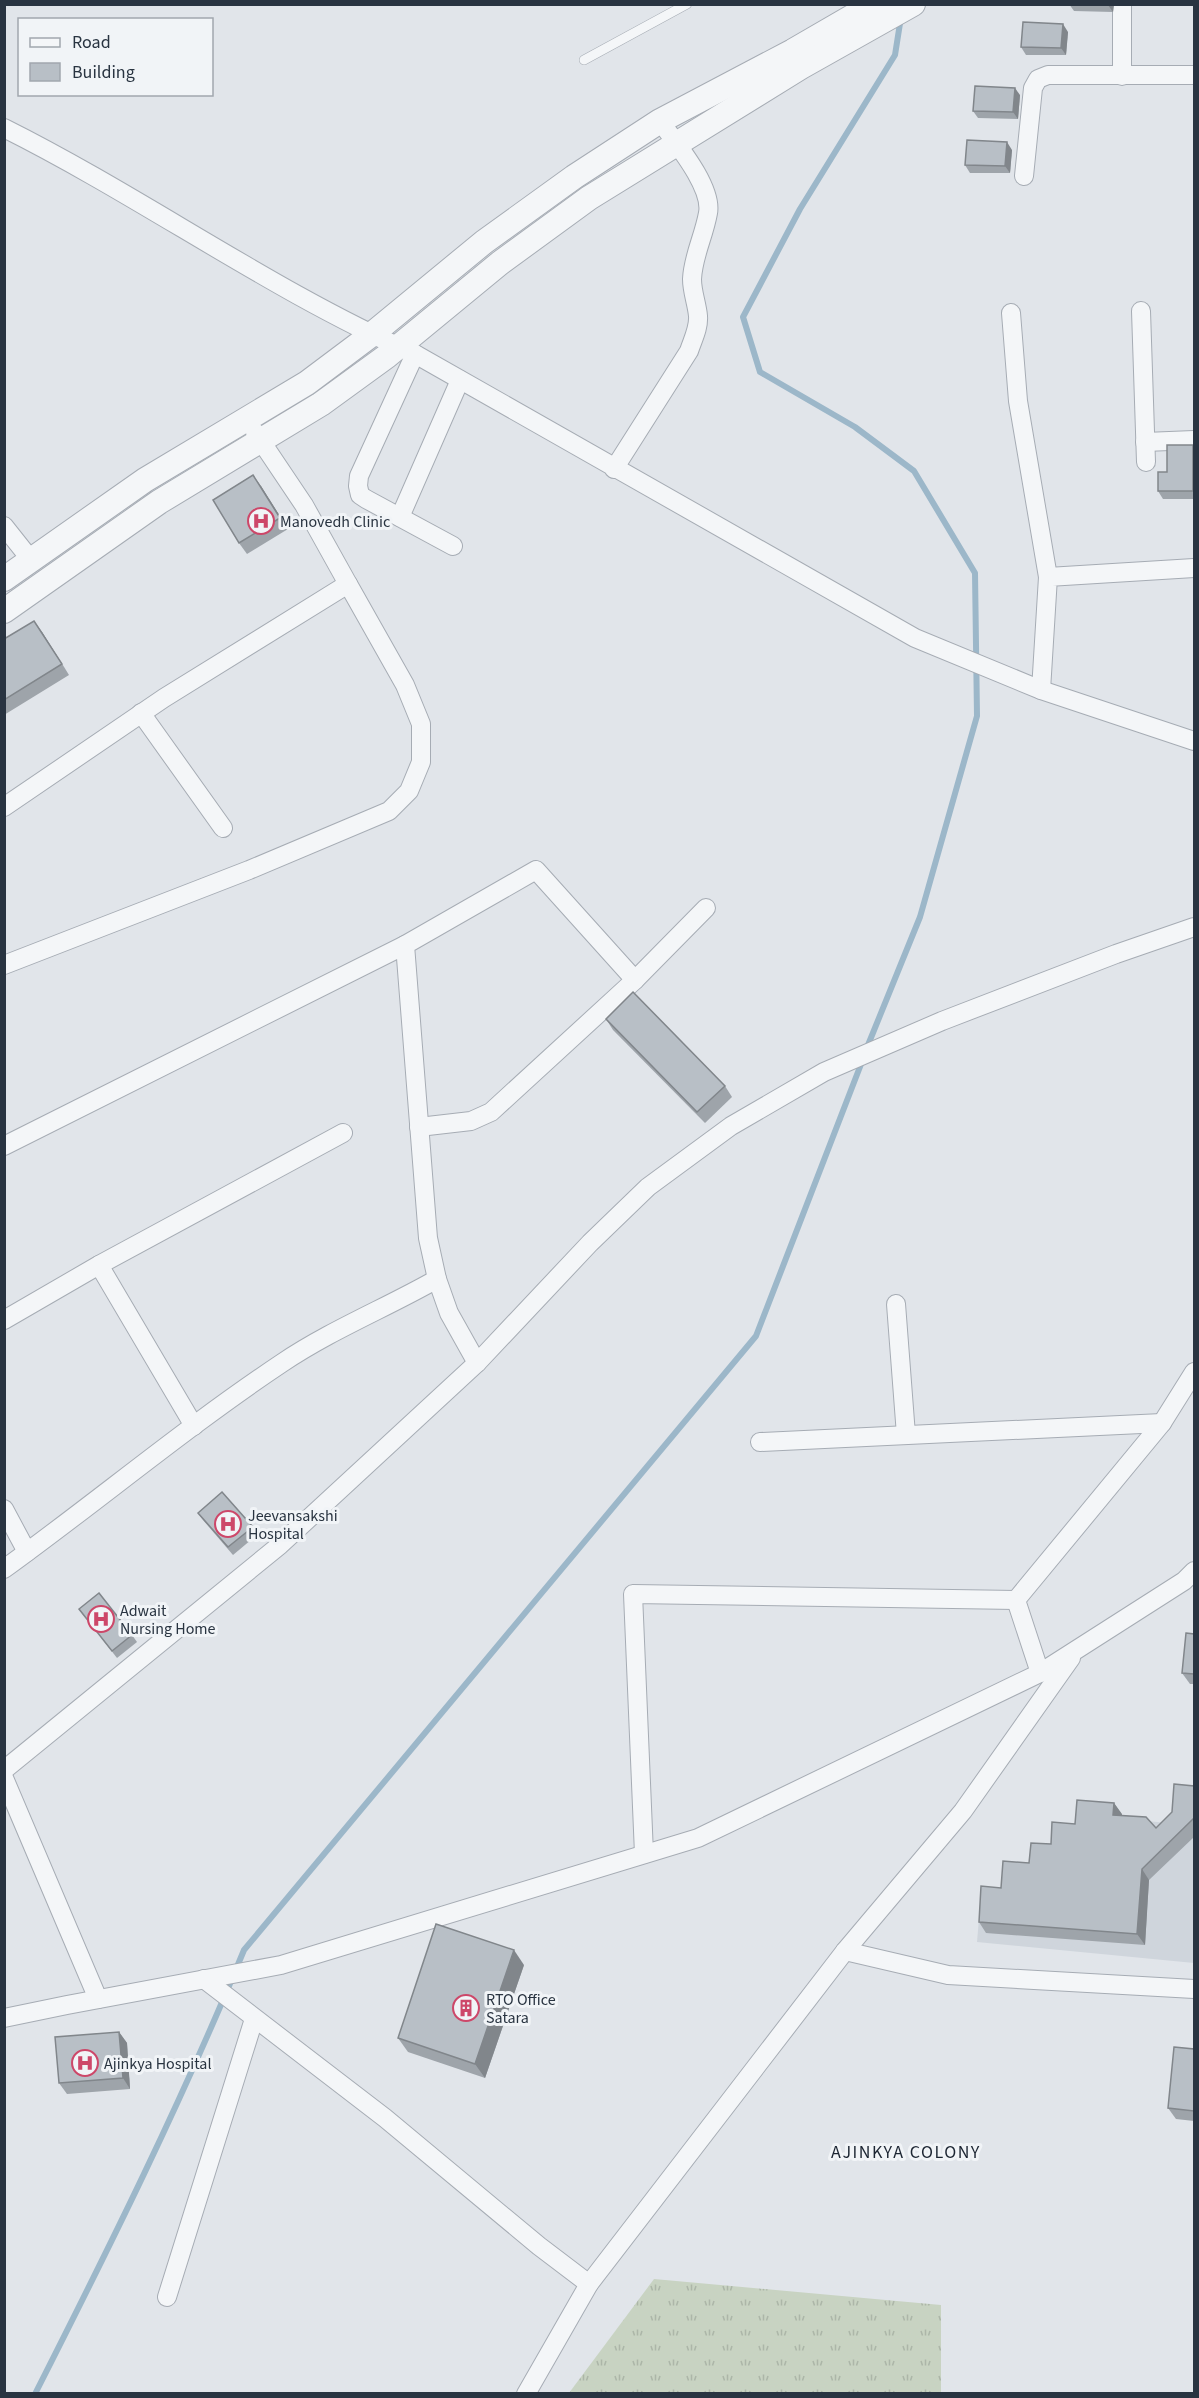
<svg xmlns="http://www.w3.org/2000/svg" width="1199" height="2398" viewBox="0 0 1199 2398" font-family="'Source Sans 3',sans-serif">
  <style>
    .built { fill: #cfd5dc }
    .grass { fill: url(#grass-tufts) }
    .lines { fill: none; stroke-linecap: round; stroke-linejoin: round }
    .stream { stroke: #9cb7c9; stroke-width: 6 }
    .service-casing { stroke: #a6acb4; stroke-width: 10 }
    .minor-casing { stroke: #a6acb4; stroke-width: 20 }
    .tertiary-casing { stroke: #a6acb4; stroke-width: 26 }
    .service { stroke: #f4f6f8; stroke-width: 9 }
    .minor { stroke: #f4f6f8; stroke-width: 18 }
    .tertiary { stroke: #f4f6f8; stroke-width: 24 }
    .wall { fill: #9ea4aa }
    .shaded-wall { fill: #81868b }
    .building { fill: #b8bfc6; stroke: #81868b; stroke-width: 1.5 }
    .labels { text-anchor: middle; stroke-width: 6; stroke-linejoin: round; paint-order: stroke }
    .poi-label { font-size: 16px; fill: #293441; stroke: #f1f4f7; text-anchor: start }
    .neighbourhood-label { font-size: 18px; letter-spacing: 1.5px; fill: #1c2532; stroke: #f1f4f7 }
  </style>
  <defs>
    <pattern id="grass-tufts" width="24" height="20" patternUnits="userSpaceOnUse" patternTransform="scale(1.5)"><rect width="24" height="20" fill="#c8d3c2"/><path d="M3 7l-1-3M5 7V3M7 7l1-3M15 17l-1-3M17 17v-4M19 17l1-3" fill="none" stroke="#acb6a8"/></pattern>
  </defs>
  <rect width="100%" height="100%" fill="#e1e5ea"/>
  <path class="built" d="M1194,1794V1963L977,1942L981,1895L1007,1897L1060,1857L1090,1816L1180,1824Z"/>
  <path class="grass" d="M654,2279L941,2305V2393H569Z"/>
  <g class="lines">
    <g class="stream">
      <path d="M866,1050L920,917L977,716L975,573L914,471L855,427L760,372L743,317L800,209L895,55L901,17"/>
      <path d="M35,2394C109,2248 182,2101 244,1950L756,1336L863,1059"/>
    </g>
    <defs>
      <path id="service" d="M584,60L687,4"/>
      <g id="minor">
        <path d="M1122,76V4"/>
        <path d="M4,128C144,198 272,291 415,354L915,638L1041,690L1194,741"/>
        <path d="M1024,176L1033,88L1038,79L1048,75H1194"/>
        <path d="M1141,311L1146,462"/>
        <path d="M1011,313L1018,401L1048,577"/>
        <path d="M415,354L359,476L358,486L360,495L366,499L453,546"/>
        <path d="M255,432L304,505L348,584"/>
        <path d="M1145,442L1194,440"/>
        <path d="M614,469L689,351C693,339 699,328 698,316C697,304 692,292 692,279C693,256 704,236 708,213C713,187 675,142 660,121"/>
        <path d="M400,517L460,380"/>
        <path d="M4,526L31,560"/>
        <path d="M1041,690L1048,577L1194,568"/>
        <path d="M141,713L223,828"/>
        <path d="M4,807L164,698L348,584L405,685L421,724V762L409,791L389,811L249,870L4,965"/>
        <path d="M419,1127L471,1121L491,1112L635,980L706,908"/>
        <path d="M4,1146L405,945"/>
        <path d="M99,1265L194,1426"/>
        <path d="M896,1304L906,1435"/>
        <path d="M4,1320L99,1265L343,1133"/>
        <path d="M477,1363L449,1313L437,1279L428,1238L405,945L536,870L635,980"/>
        <path d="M760,1442L1162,1423"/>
        <path d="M4,1509L27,1552"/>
        <path d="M4,1569C98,1501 186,1427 282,1363C331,1330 386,1308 437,1279"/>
        <path d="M1040,1673L1016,1600L1162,1423L1194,1372"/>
        <path d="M4,1770L280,1545L477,1363L590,1243L648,1187L731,1126L824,1072L942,1021L1116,954L1194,927"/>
        <path d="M4,1778L98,1999"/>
        <path d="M644,1854L633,1594L1016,1600"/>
        <path d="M845,1951L948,1975L1194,1989"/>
        <path d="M204,1979L385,2118L539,2246L589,2284"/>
        <path d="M4,2018L67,2005L281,1965L698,1838L1040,1673L1184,1581L1194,1571"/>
        <path d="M167,2297L254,2019"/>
        <path d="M526,2394L589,2284L845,1951L963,1811L1071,1658"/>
      </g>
      <g id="tertiary">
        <path d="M4,579L145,480L307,383L371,335L484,242L574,177L660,121L793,51L874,4"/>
        <path d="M4,611L159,502L321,404L387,356L500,263L589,198L801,67L913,4"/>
      </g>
    </defs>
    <use href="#service" class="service-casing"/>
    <use href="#minor" class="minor-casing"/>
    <use href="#tertiary" class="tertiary-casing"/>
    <use href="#service" class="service"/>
    <use href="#minor" class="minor"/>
    <use href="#tertiary" class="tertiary"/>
  </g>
  <g class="wall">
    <path d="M1069,4H1114L1113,12L1074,11Z"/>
    <path d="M1068,32L1066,55H1026L1021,47Z"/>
    <path d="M1020,95L1018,119L978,118L973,111Z"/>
    <path d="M1012,150L1010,173H970L965,165Z"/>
    <path d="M1194,446V499H1163L1158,491L1167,472Z"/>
    <path d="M261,486L288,529L247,554L239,543Z"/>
    <path d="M42,632L69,675L4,715V639Z"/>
    <path d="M606,1019L725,1086L732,1097L705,1123L613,1030Z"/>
    <path d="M198,1513L253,1527L258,1534L233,1555L203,1520Z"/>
    <path d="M79,1609L132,1635L137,1642L117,1658Z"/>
    <path d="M1194,1634V1684H1190L1182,1673Z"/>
    <path d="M1194,1786V1837L1149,1880L1145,1945L986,1933L979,1922L1001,1888L1075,1824L1114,1803L1122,1815L1156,1828L1172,1812Z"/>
    <path d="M524,1965L485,2078L408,2052L398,2038Z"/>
    <path d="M119,2032L127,2043L130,2089L67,2094L59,2083Z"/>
    <path d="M1194,2049V2121L1176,2119L1168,2108Z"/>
  </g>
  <g class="shaded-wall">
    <path d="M1108,4H1114L1113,12L1108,5Z"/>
    <path d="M1063,24L1068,32L1066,55L1061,48Z"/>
    <path d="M1015,88L1020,95L1018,119L1013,112Z"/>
    <path d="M1007,142L1012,150L1010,173L1005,166Z"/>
    <path d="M1193,445L1194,446V493L1193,491Z"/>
    <path d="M253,475L261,486L288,529L280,518Z"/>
    <path d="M34,621L42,632L69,675L62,664Z"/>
    <path d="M1114,1803L1122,1814L1121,1826L1113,1815Z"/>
    <path d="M1142,1869L1149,1880L1145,1945L1137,1934Z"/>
    <path d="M514,1950L524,1965L485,2078L475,2064Z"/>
    <path d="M119,2032L127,2043L130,2089L123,2078Z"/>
  </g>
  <g class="building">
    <path d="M1023,22L1063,24L1061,48L1021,47Z"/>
    <path d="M975,86L1015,88L1013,112L973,111Z"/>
    <path d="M967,140L1007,142L1005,166L965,165Z"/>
    <path d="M1167,445H1193V491H1158V472H1167Z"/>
    <path d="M253,475L280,518L239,543L213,500Z"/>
    <path d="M34,621L62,664L4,700V639Z"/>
    <path d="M633,992L725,1086L697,1112L606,1019Z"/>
    <path d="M222,1492L253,1527L228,1547L198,1513Z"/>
    <path d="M99,1593L132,1635L112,1651L79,1609Z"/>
    <path d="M1186,1633L1194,1634V1674L1182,1673Z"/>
    <path d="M1174,1784L1194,1786V1818L1142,1869L1137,1934L979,1922L981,1886L1001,1888L1003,1861L1029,1863L1031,1843L1051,1844L1052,1822L1075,1824L1077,1800L1114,1803L1113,1815L1146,1817L1156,1828L1172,1812Z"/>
    <path d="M436,1924L514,1950L475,2064L398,2038Z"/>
    <path d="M119,2032L123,2078L59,2083L55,2037Z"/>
    <path d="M1174,2047L1194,2049V2111L1168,2108Z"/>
  </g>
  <defs>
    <symbol id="hospital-ring" viewBox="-11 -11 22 22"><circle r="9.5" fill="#f1f4f7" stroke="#cd4769" stroke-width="1.5"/><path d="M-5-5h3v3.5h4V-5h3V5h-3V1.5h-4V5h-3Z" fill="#cd4769"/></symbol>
    <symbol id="building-ring" viewBox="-11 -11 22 22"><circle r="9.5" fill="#f1f4f7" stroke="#cd4769" stroke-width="1.5"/><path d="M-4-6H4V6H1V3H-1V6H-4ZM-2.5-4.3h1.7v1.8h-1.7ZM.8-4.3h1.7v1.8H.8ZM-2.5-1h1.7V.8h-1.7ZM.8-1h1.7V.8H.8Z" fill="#cd4769"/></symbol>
  </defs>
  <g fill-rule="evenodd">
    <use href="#hospital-ring" x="246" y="506" width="30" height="30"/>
    <use href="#hospital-ring" x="213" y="1509" width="30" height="30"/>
    <use href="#hospital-ring" x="86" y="1604" width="30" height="30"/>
    <use href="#building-ring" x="451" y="1993" width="30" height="30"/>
    <use href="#hospital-ring" x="70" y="2048" width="30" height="30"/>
  </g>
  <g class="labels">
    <g class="poi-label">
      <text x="280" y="527">Manovedh Clinic</text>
      <text x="248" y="1521">Jeevansakshi<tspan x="248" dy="18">Hospital</tspan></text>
      <text x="120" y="1616">Adwait<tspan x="120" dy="18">Nursing Home</tspan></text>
      <text x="486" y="2005">RTO Office<tspan x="486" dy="18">Satara</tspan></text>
      <text x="104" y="2069">Ajinkya Hospital</text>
    </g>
    <g class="neighbourhood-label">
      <text x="906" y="2158">AJINKYA COLONY</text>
    </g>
  </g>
  <rect width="1199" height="2398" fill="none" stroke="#293441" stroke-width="12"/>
  <rect x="18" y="18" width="195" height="78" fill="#f1f4f7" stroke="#a1a7ae" stroke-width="1.5"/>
  <rect x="30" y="38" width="30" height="9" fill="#f4f6f8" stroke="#a1a7ae" stroke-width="1.5"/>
  <text x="72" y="48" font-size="18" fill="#293441">Road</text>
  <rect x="30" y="63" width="30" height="18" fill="#b8bfc6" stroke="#a1a7ae" stroke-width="1.5"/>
  <text x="72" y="78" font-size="18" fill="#293441">Building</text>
</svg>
